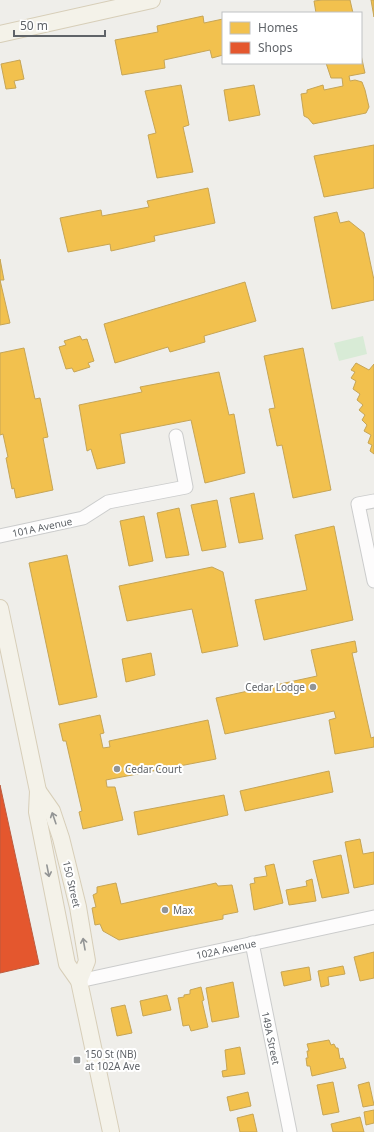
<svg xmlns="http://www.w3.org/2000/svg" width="374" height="1132" viewBox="0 0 374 1132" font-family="'Noto Sans',sans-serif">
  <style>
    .green { fill: #d8ebd6 }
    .homes { fill: #f2c14e; stroke: #c6a556 }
    .shops { fill: #e4572e; stroke: #bc5b3f }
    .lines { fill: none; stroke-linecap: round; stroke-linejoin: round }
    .minor-casing { stroke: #cbcccc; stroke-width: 15 }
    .major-casing { stroke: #d7ceb8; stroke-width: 18 }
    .minor { stroke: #fdfcfc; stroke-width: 13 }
    .major { stroke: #f4f2e9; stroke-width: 16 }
    .oneway { stroke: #939595 }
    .poi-dot { fill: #919496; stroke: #fff; stroke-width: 1.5 }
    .labels { text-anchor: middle; stroke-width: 4; stroke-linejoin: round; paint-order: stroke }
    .street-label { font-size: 10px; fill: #5f6368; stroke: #fff }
    .poi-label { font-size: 10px; fill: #5f6368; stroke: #fff; text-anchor: start }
  </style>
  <rect width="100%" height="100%" fill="#efeeea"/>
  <path class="green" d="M363,336L367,354L339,361L334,343Z"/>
  <g class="homes">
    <path d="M322,0H350L353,13H316L314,1Z"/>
    <path d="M371,0H374V17Z"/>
    <path d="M203,16L204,23L223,19V55L212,58L210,50L164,60L165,68L122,75L115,40L158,32L157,26Z"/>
    <path d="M361,55L365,73L349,76L350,81L355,80L362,82L365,90L369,107L366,113L313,124L308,118L304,116L301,94L307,93V90L323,85L324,90L343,86L342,78H331L326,63H361Z"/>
    <path d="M20,60L24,79L14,81L16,88L6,89L1,64Z"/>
    <path d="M181,85L189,125L183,127L193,172L157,178L148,135L156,133L145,91Z"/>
    <path d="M254,85L260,115L229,121L224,90Z"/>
    <path d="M374,145V188L324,197L314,156Z"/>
    <path d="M208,188L215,223L154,236L155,241L111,251L110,244L68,252L60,218L101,210L102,216L149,207L147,201Z"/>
    <path d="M337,212L340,223L349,221L364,233L374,280V300L332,309L314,217Z"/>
    <path d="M0,259L4,280H0L10,323L0,325Z"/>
    <path d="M245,282L256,321L204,336L205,342L170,352L168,347L115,363L104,324Z"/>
    <path d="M80,336L82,340L87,339L94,361L88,363L90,367L74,372L72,368L66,369L59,347L66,345L64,341Z"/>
    <path d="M24,348L35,399L40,398L48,437L43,438L53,490L16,498L14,488L12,489L6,458L8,457L3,434L0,435V353Z"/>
    <path d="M303,348L331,490L293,498L282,445L277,446L269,409L275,408L264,356Z"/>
    <path d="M356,363L369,370L374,364V454L370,451L372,445L368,443L371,435L364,431L367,425L362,420L365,415L359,410L363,405L357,400L360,394L353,389L356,381L351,378L355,372L351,370Z"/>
    <path d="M219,372L229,415L234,414L245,473L205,483L191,420L120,434L125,463L97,469L91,449L87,451L79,405L142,392L140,387Z"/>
    <path d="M254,493L263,539L239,543L230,498Z"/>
    <path d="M217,500L226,547L202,551L191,505Z"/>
    <path d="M179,508L189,555L166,558L157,513Z"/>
    <path d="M144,516L153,561L129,566L120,521Z"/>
    <path d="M334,526L353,620L264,640L255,600L307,590L295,535Z"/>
    <path d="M67,555L97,697L59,705L29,563Z"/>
    <path d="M212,567L223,572L238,646L202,653L192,609L127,621L119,586Z"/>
    <path d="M355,641L357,652L352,653L371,738L374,737V747L335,754L329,720L336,718L334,711L225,734L216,698L317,676L311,650Z"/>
    <path d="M151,653L155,675L126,682L122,659Z"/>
    <path d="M100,715L104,733L100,734L103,748L110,747L109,741L208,720L216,759L106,780L107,787H115L123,820L83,829L79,812L82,811L66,741H63L59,724Z"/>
    <path d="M329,771L333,792L245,811L240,791Z"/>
    <path d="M224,795L228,815L138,835L134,812Z"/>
    <path d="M360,839L363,854L374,852V884L354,888L345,842Z"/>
    <path d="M341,855L349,893L322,898L313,861Z"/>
    <path d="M274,864L283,903L254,910L250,884L255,883L254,878L267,876L265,866Z"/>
    <path d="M312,879L316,901L289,905L286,890L307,886L306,881Z"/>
    <path d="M116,883L121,904L216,883L218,886L232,885L238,912L223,915V919L119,940L103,931L100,924L95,925L92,908L96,907L93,895L97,893V887Z"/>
    <path d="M374,952V978L360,981L354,957Z"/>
    <path d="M343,966L345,974L328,977L329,985L321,987L318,971Z"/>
    <path d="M309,967L311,980L284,986L281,972Z"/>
    <path d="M233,982L239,1017L212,1022L206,988Z"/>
    <path d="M201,987L204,1000L202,1001L208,1027L191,1031L189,1025L183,1026L178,998L184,997V995L190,994V990Z"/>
    <path d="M167,995L171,1010L143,1016L140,1001Z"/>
    <path d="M125,1005L132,1033L117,1036L111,1008Z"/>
    <path d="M329,1040L331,1045L334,1044L336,1048H338L340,1059L343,1058L346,1068L312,1076L310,1066H307L306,1058H308L307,1051H309L307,1044Z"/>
    <path d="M240,1047L245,1074L223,1077L222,1071L227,1070L225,1050Z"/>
    <path d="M333,1082L339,1112L323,1115L317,1085Z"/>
    <path d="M369,1082L374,1105L363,1107L358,1085Z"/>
    <path d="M248,1092L251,1106L230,1111L227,1097Z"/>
    <path d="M374,1110V1123L366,1125L364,1112Z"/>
    <path d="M253,1114L257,1132H240L237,1118Z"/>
    <path d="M360,1117L364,1132H333L331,1124Z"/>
  </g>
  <path class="shops" d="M0,785L39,964L0,973Z"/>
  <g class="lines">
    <defs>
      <g id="minor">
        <path d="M374,501L358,504L374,581"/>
        <path d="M0,536L83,518L108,502L186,487L176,436"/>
        <path d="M252,943L290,1132"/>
        <path d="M79,981L374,917"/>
      </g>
      <g id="major">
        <path d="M0,34L152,0"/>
        <path d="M0,608L38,791L37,812L67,964L79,981L111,1132"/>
        <path d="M38,791L52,811L61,838L78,907L87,961L79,981"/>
      </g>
    </defs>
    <use href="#minor" class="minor-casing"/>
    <use href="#major" class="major-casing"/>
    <use href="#minor" class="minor"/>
    <use href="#major" class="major"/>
  </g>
  <defs><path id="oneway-shaft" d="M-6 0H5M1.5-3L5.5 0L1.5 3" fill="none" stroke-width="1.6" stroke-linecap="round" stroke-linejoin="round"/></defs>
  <g class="oneway">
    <use href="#oneway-shaft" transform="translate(54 818) rotate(-109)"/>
    <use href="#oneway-shaft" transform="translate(48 871) rotate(79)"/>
    <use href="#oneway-shaft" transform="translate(84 944) rotate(-100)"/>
  </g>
  <g class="poi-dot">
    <circle cx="313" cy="687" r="4"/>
    <circle cx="117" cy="769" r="4"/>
    <circle cx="165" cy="910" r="4"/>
    <rect x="73" y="1056" width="8" height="8" rx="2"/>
  </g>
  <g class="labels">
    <g class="street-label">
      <text transform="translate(42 527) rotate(-12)" y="4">101A Avenue</text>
      <text transform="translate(72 884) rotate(77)" y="4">150 Street</text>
      <text transform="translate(226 949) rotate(-12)" y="4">102A Avenue</text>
      <text transform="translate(271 1038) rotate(78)" y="4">149A Street</text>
    </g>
    <g class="poi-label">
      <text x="305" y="691" text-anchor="end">Cedar Lodge</text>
      <text x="125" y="773">Cedar Court</text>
      <text x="173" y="914">Max</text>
      <text x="85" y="1058">150 St (NB)<tspan x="85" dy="12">at 102A Ave</tspan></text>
    </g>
  </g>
  <rect x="222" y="12" width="140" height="52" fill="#ffffff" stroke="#bfc1c3"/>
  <rect x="230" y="22" width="20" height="12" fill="#f2c14e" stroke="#bfc1c3"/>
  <text x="258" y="32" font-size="12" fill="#5f6368">Homes</text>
  <rect x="230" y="42" width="20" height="12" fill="#e4572e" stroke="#bfc1c3"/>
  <text x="258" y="52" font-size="12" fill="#5f6368">Shops</text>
  <path d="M14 30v6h91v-6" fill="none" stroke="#5f6368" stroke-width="2"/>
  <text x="20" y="30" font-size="12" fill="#5f6368" stroke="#ffffff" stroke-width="3" paint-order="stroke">50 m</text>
</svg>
